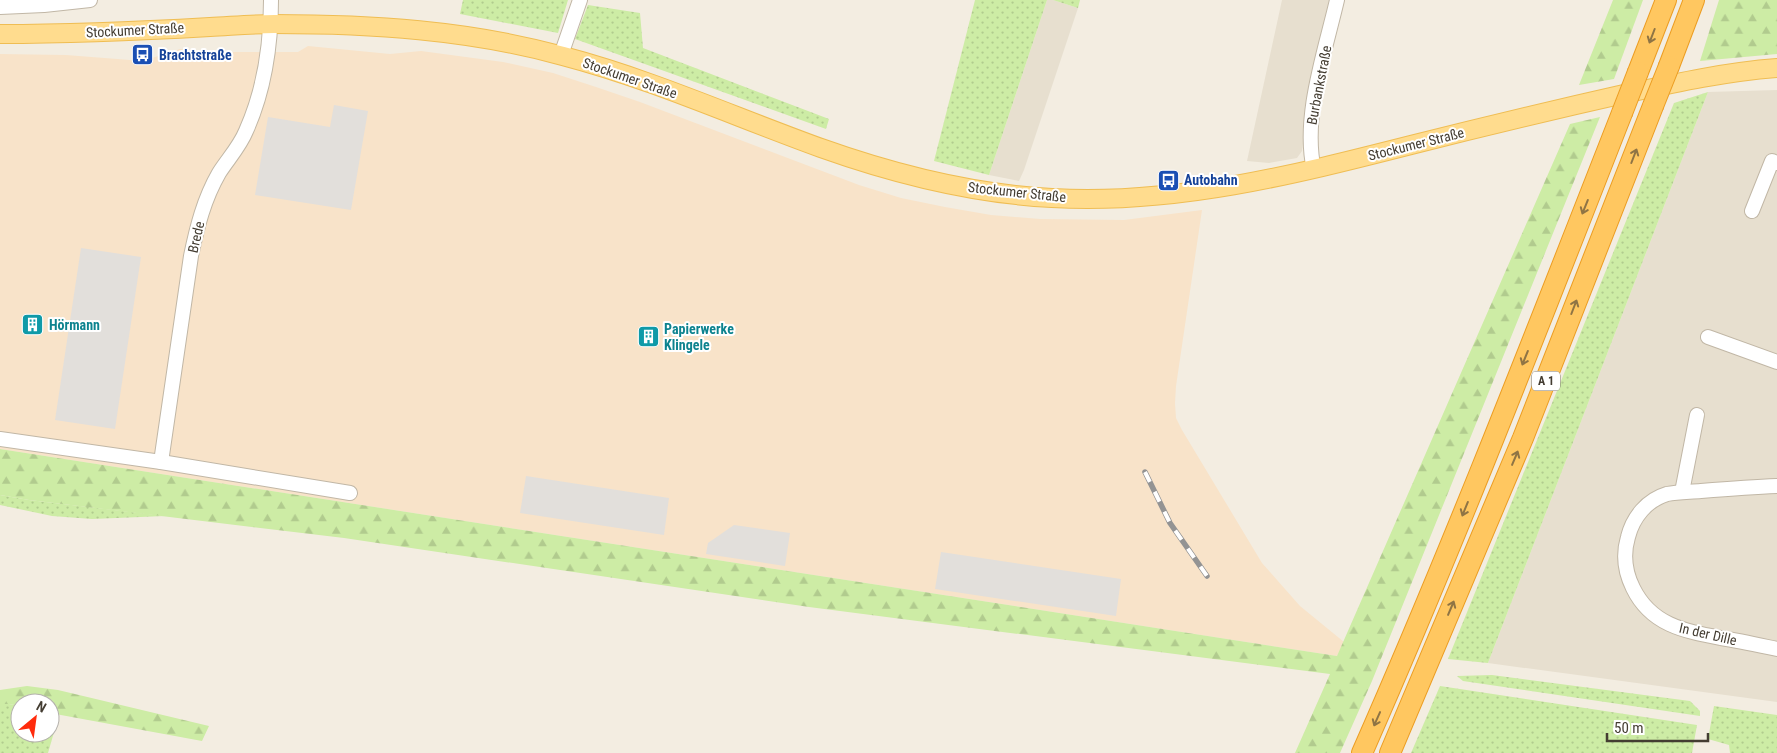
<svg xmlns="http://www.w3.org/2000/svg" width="1777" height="753" viewBox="0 0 1777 753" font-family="'Roboto Condensed',sans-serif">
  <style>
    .residential { fill: #e7dfcf }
    .commercial { fill: #f8e3c9 }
    .grass { fill: url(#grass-dots) }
    .forest { fill: url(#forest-firs) }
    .parking { fill: #e2dfdb }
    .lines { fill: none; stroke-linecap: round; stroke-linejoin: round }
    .minor-casing { stroke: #c1b7a6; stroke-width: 16 }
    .major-casing { stroke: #efbd53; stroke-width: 20 }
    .highway-casing { stroke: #ec9d22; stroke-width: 22 }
    .minor { stroke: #fff; stroke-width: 14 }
    .major { stroke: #ffdc8e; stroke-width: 18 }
    .highway { stroke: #ffc760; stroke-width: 20 }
    .rail-casing { stroke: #939393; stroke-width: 5.5 }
    .rail { stroke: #fff; stroke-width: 4; stroke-dasharray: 11; stroke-linecap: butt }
    .highway-bridge-casing { stroke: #ec9d22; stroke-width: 22; stroke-linecap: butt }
    .highway-bridge { stroke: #ffc760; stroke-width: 20 }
    .oneway { stroke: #8f7444 }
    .labels { text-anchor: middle; stroke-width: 4; stroke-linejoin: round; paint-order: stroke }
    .shield { fill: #fff; stroke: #7c7770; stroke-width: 1 }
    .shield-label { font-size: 12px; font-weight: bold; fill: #443d32 }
    .street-label { font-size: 14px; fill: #443d32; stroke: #fff }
    .transit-label { font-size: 14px; font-weight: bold; fill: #164399; stroke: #fff; text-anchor: start }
    .culture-label { font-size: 14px; font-weight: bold; fill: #0d838f; stroke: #fff; text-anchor: start }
  </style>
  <defs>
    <pattern id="grass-dots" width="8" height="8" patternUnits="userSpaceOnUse" patternTransform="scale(1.25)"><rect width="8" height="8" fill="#cdeca5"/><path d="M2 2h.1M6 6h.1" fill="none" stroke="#b1cb8e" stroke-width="1.8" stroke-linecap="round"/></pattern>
    <pattern id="forest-firs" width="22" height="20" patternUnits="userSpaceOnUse" patternTransform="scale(1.25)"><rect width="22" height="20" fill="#cdeca5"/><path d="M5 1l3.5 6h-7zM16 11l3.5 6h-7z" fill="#b1cb8e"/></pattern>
  </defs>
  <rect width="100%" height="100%" fill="#f3ede1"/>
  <g class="residential">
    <path d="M1047,0H1053L1078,8L1024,170L1019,181L989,175Z"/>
    <path d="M1282,0H1329L1310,90L1302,151L1297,158L1269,163L1247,161Z"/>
    <path d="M1777,90V702L1488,663L1708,92Z"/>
  </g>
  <path class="commercial" d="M308,46L390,54L421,51L503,62L553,73L596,87L640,102L859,185L901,198L945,207L991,215L1040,219L1124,220L1202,210L1176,386L1175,403L1176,418L1182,430L1262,563L1300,606L1344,642L1337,656L0,449V54L66,55L130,60L152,58L180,49L231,52H298Z"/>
  <g class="grass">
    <path d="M463,0H568L558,33L460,14Z"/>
    <path d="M975,0H1047L989,175L934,161Z"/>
    <path d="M1053,0H1080L1078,8Z"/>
    <path d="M588,5L640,13L643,48L829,119L826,129L575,39Z"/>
    <path d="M1708,92L1488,663L1448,659L1674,103Z"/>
    <path d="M0,495L29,500L165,516L92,519L52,516L0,505Z"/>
    <path d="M1492,675L1690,701L1700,711V716L1463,681L1457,676Z"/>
    <path d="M1440,686L1697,725L1692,753H1411Z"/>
    <path d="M0,704H9L20,706V733H50V713L59,715L48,753H0Z"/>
    <path d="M1714,706L1777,715V753H1730L1729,745L1708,739Z"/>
  </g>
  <g class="forest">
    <path d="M1613,0H1643L1614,79L1579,85Z"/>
    <path d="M1719,0H1777V54L1700,61Z"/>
    <path d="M1600,117L1372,681L1340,753H1295L1330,674L809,607L344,538L29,500L0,495V449L1337,656L1570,124Z"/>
    <path d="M27,686L58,690L209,726L202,741L50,713V703H20V706L9,704H0V690Z"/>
  </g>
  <g class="parking">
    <path d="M334,105L368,111L351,210L255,195L268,117L330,127Z"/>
    <path d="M81,248L141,257L115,429L55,420Z"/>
    <path d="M526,476L669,498L664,535L520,513Z"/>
    <path d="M734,525L790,533L785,566L706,554L708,543Z"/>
    <path d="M941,552L1121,579L1116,616L935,589Z"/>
  </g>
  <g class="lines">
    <defs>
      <g id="minor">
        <path d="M0,7L44,5L90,0"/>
        <path d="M561,55L580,0"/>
        <path d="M1314,170C1302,117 1325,52 1337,0"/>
        <path d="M1752,211L1772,161L1777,163"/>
        <path d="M1708,337L1777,362"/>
        <path d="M0,439L161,462L191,256C197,227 204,199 219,173C228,159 240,146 246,131C264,91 271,44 271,0"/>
        <path d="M161,462L350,493"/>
        <path d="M1777,486C1752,487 1726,489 1701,491C1690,492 1678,492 1667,494C1647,500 1633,517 1628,537C1623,554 1625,572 1633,588C1651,625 1684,631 1721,638C1740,641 1758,645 1777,649"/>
        <path d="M1682,492L1697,415"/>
      </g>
      <path id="major" d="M0,34C70,34 140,31 210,27C231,26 252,24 274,24C370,24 469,30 563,56C651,79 735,117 821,148C894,174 974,194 1052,198C1175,205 1293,175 1411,145C1482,127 1553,110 1624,94C1675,83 1725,72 1777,68"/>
      <g id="highway">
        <path d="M1669,66L1694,0"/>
        <path d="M1638,72L1666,0"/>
        <path d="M1362,753C1455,542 1538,327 1622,113"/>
        <path d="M1390,753L1523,438L1653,106"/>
      </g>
    </defs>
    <use href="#minor" class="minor-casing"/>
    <use href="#major" class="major-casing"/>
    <use href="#highway" class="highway-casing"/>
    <use href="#minor" class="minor"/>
    <use href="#major" class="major"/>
    <use href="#highway" class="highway"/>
    <defs>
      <path id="rail" d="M1145,472L1170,523L1207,576"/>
    </defs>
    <use href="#rail" class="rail-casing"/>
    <use href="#rail" class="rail"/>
    <defs>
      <g id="highway-bridge">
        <path d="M1653,106L1669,66"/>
        <path d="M1622,113L1638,72"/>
      </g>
    </defs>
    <use href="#highway-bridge" class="highway-bridge-casing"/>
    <use href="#highway-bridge" class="highway-bridge"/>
  </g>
  <defs><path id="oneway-shaft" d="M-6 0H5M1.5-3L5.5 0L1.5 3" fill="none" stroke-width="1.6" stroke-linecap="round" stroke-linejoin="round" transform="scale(1.25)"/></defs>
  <g class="oneway">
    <use href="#oneway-shaft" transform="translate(1652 36) rotate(111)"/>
    <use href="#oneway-shaft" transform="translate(1634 156) rotate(-69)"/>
    <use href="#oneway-shaft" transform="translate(1585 207) rotate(112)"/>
    <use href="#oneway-shaft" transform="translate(1574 307) rotate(-69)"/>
    <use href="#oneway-shaft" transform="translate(1525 358) rotate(112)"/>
    <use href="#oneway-shaft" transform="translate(1515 458) rotate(-67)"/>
    <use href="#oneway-shaft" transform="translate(1465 509) rotate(112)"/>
    <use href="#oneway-shaft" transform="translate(1451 608) rotate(-67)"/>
    <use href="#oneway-shaft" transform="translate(1377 719) rotate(114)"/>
  </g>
  <defs>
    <symbol id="bus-square" viewBox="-11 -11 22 22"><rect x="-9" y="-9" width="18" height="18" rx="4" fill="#1a4fb4" stroke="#fff"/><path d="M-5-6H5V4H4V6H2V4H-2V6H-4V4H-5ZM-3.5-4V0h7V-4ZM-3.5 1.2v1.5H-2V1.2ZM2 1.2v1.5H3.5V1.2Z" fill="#fff"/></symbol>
    <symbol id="building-square" viewBox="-11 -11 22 22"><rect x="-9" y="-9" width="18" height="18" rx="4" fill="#0f9aa8" stroke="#fff"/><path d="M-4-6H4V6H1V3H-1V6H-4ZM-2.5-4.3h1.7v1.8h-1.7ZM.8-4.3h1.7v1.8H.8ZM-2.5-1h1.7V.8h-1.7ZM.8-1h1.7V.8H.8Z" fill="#fff"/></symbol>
  </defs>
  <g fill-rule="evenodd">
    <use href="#bus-square" x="130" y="42" width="25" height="25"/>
    <use href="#bus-square" x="1156" y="168" width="25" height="25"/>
    <use href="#building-square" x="20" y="312" width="25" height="25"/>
    <use href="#building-square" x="636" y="324" width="25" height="25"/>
  </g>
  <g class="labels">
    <rect class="shield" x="1532" y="371.5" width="28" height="19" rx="4"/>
    <g class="shield-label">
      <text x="1546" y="385">A 1</text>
    </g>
    <g class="street-label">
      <text transform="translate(135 30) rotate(-3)" y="5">Stockumer Straße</text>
      <text transform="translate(630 78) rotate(19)" y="5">Stockumer Straße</text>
      <text transform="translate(1319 85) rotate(-79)" y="5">Burbankstraße</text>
      <text transform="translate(1416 144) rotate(-14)" y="5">Stockumer Straße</text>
      <text transform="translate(1017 192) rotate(6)" y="5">Stockumer Straße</text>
      <text transform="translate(196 237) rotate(-77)" y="5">Brede</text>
      <text transform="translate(1708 634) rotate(13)" y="5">In der Dille</text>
    </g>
    <g class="transit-label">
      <text x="159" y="60">Brachtstraße</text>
      <text x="1184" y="185">Autobahn</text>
    </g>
    <g class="culture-label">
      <text x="49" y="330">Hörmann</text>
      <text x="664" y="334">Papierwerke<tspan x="664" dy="16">Klingele</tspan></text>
    </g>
  </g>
  <g transform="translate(35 718) rotate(29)"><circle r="24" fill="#ffffff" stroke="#b4b1ad"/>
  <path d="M0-4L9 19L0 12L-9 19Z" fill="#ff2b0c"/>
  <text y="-8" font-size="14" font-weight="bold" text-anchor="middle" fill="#443d32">N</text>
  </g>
  <path d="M1607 733v8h101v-8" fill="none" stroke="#443d32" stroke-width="2.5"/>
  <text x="1614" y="733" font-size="15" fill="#443d32" stroke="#ffffff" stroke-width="4" paint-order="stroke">50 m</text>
</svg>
